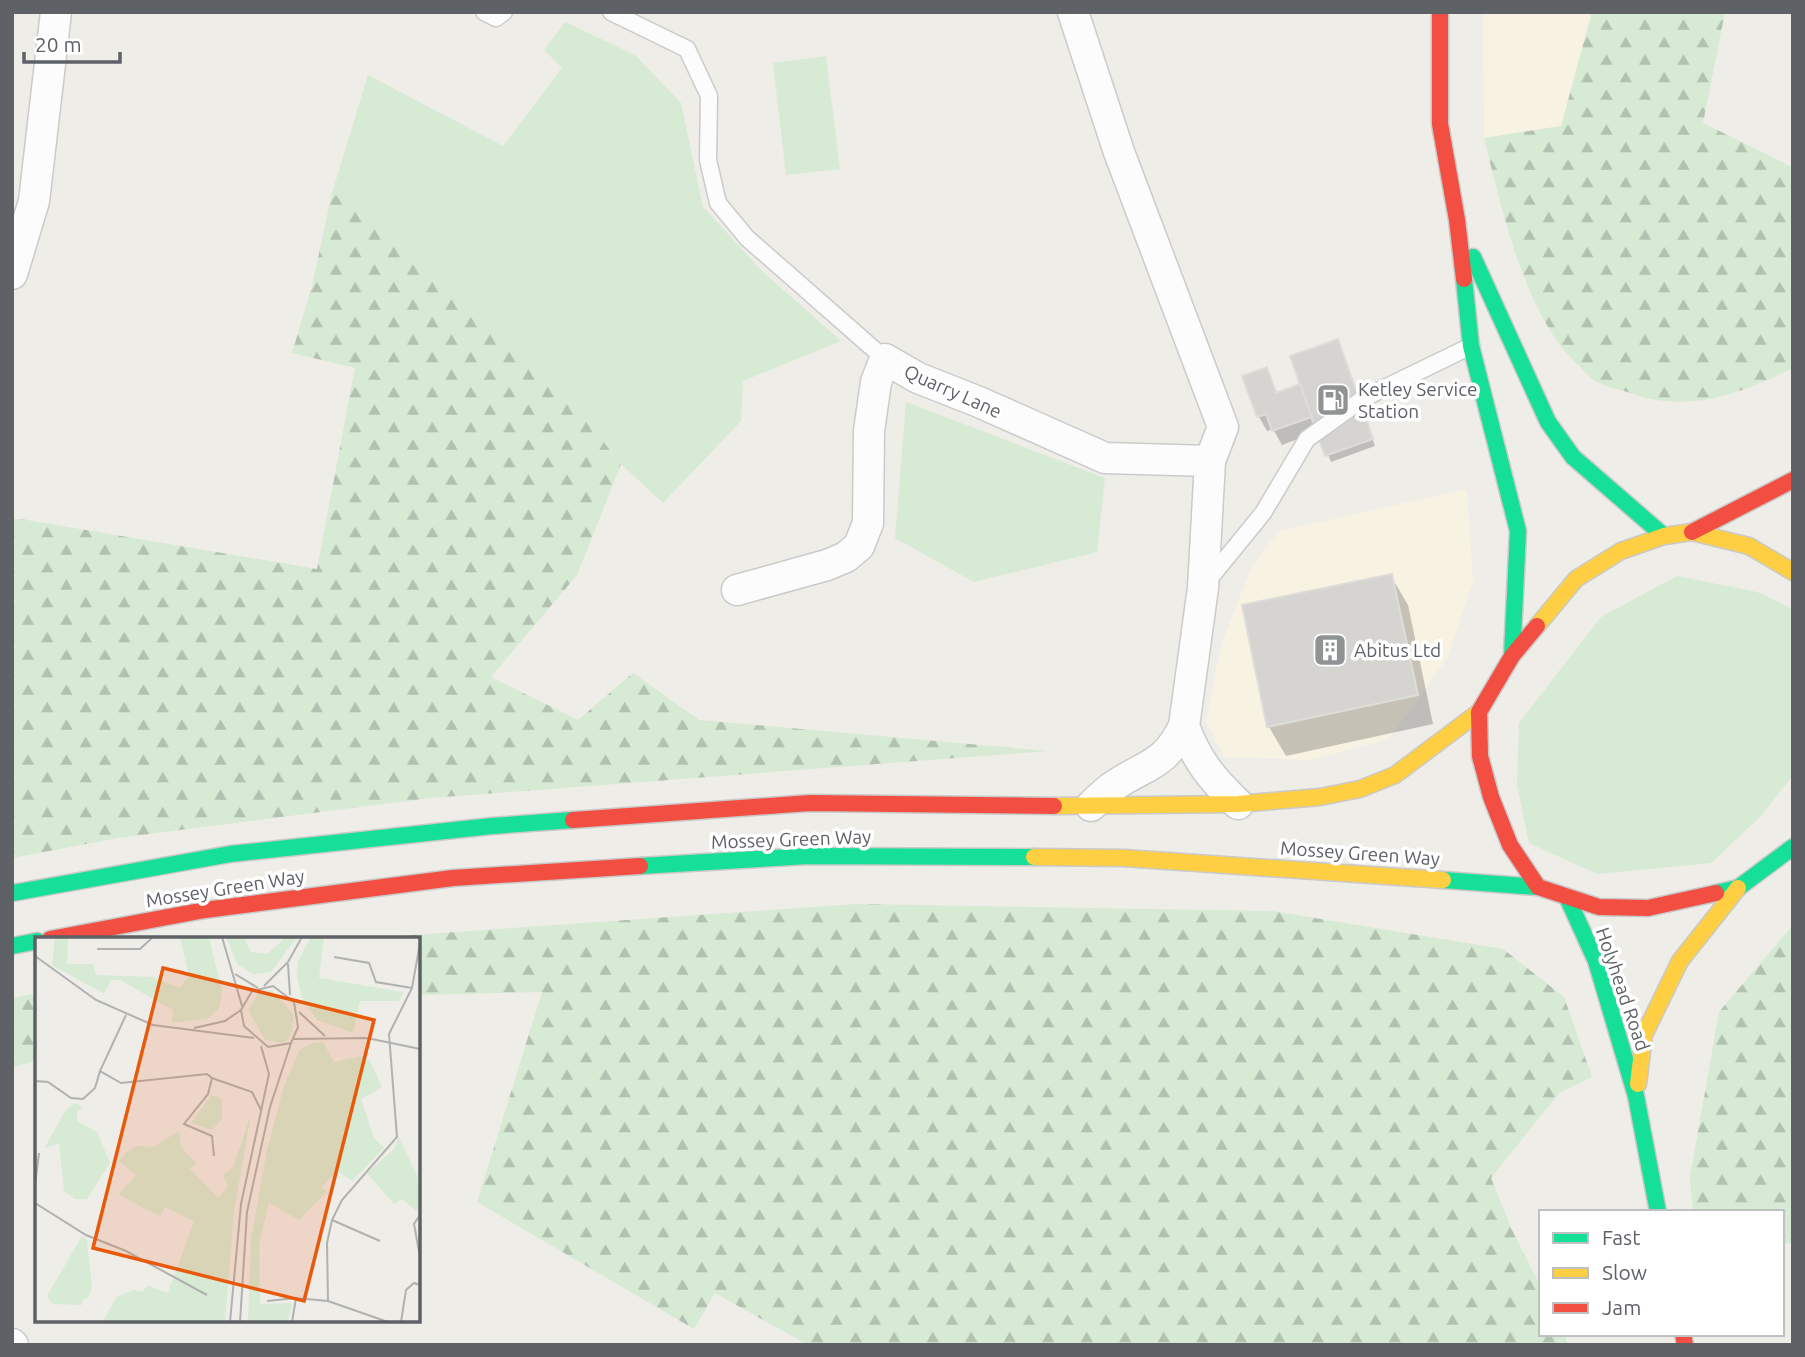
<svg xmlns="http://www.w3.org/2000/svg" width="1805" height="1357" viewBox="0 0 1805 1357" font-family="Ubuntu,sans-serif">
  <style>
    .commercial { fill: #f7f2e2 }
    .green { fill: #d7ead4 }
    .forest { fill: url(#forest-firs) }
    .shadow { fill: #0003 }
    .building { fill: #d5d4d1; stroke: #dedcd8; stroke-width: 2 }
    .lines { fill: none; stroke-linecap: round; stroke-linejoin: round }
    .lane-casing { stroke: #cacbca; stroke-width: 19 }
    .street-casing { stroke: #cacbca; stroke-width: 33 }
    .fast-casing { stroke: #c9c9c9; stroke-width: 19 }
    .slow-casing { stroke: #c9c9c9; stroke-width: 19 }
    .jam-casing { stroke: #c9c9c9; stroke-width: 19 }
    .lane { stroke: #fcfcfc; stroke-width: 16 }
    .street { stroke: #fcfcfc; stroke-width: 30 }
    .fast { stroke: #16e098; stroke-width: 16 }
    .slow { stroke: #ffcf43; stroke-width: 16 }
    .jam { stroke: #f24e42; stroke-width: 16 }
    .labels { text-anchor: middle; stroke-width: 7; stroke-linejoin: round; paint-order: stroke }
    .poi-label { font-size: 19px; fill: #5e6267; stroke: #fff; text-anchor: start }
    .street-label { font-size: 19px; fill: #5e6267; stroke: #fff }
    .inset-road { fill: none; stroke: #b0b1b0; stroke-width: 2 }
    .view { fill: #e8590c; fill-opacity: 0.15; stroke: #e8590c; stroke-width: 3.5 }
    .inset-edge { fill: none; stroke: #5e6267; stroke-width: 3.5 }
  </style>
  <defs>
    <pattern id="forest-firs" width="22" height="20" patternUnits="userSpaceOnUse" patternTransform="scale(1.75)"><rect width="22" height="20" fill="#d7ead4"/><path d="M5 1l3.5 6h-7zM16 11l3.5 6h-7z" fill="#b2c1b0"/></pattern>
  </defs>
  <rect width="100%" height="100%" fill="#eeede8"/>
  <g class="commercial">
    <path d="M1483,12H1592L1561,126L1484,138Z"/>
    <path d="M1467,489L1473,582L1448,657L1389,739L1310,760L1224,757L1206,722L1221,645L1252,566L1279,531Z"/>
  </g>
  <g class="green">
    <path d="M565,22L635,55L681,103L703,207L762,271L841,341L743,381L741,421L663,503L621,464L575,406L411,242L332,193L368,75L503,146L562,68L544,50Z"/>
    <path d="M826,56L840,169L786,175L773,63Z"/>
    <path d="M906,402L1105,478L1097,552L974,582L895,538Z"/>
    <path d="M1677,576L1757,592L1793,609V775L1762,815L1711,863L1597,874L1529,843L1517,785L1519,723L1601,617Z"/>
  </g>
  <g class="forest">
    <path d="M1592,12H1725L1703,123L1790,166L1793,164V368C1740,394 1688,414 1630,393C1619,389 1605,387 1595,381C1589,377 1584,371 1579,366C1524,315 1502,209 1484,138L1561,126Z"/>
    <path d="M332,193L411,242L575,406L621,464L577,575L491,677L578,720L633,673L699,720L1048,751L431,798L118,838L12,858V519H21L317,569L355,368L292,353L312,286Z"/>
    <path d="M856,904L1272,911L1503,949L1564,997L1592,1077L1559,1093L1491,1178L1512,1230L1541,1287V1334H1564L1568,1345H808L715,1293L694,1329L477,1202L542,992L418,995V939H355Z"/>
    <path d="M1793,925V1243L1782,1244V1212H1693L1690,1177L1719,1012Z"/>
    <path d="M37,993V1061L12,1067V998Z"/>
  </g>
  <g class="shadow">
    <path d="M1338,341L1375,446L1331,462L1319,431L1282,445L1273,429L1267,431L1259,417L1244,377L1266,369L1278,394L1299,386Z"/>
    <path d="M1391,576L1408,605L1433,724L1286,756L1269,727L1244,607Z"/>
  </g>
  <g class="building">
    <path d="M1338,339L1373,439L1325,456L1290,356Z"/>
    <path d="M1267,367L1276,393L1300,384L1312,417L1272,431L1266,414L1257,417L1242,376Z"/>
    <path d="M1392,574L1418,695L1267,727L1242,605Z"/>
  </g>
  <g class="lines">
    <defs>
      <g id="lane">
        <path d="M484,12L496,18L504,12"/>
        <path d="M611,12L687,49L709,96L708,160L718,203L747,238L885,359"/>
        <path d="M1206,583L1263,513L1307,439L1364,398L1471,346"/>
      </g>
      <g id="street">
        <path d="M1073,12L1119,152L1223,427L1210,461"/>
        <path d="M12,274L34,201L56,12"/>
        <path d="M737,590L827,565L846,557L859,546L868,523L869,431L876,382L885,359L918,378L979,402L1105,458L1210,461L1203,588L1184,726C1164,768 1144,764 1111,788C1104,793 1097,800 1091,806"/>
        <path d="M1184,726C1197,761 1212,779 1238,804"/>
        <path d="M12,1344L13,1345"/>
      </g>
      <g id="fast">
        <path d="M1473,257L1548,422L1573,457L1664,536"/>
        <path d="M1464,279L1471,346L1518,531L1512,656"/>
        <path d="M640,866L808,856L1034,857"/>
        <path d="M1443,880L1538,887"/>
        <path d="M12,893L230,854L492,826L573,820"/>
        <path d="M1716,893L1738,888L1793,847"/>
        <path d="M1567,897L1596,961L1636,1096L1658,1212"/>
        <path d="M12,946L37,941"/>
      </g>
      <g id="slow">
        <path d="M1537,626L1576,579L1621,551L1664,536L1692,532L1749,546L1793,572"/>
        <path d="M1054,806L1238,804L1320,797L1360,789L1395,775L1479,712"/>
        <path d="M1034,857L1124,858L1443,880"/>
        <path d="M1638,1084L1644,1035L1680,961L1738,888"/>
      </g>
      <g id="jam">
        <path d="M1440,12V124L1457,220L1464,279"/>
        <path d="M1692,532L1793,480"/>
        <path d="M1537,626L1512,656L1479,712L1480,756L1491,797L1510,845L1538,887L1599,907L1648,908L1716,893"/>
        <path d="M573,820L810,803L1054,806"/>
        <path d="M50,939L205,910L453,878L640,866"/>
        <path d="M1683,1334L1685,1345"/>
      </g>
    </defs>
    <use href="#lane" class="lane-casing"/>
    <use href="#street" class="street-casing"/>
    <use href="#fast" class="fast-casing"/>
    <use href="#slow" class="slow-casing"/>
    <use href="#jam" class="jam-casing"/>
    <use href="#lane" class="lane"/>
    <use href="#street" class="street"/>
    <use href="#fast" class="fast"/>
    <use href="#slow" class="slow"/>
    <use href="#jam" class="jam"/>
  </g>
  <defs>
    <symbol id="fuel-square" viewBox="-11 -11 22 22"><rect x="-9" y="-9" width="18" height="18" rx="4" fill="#909394" stroke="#fff"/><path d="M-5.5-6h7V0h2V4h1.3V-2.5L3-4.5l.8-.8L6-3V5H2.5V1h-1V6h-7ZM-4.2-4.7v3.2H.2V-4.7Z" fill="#fff"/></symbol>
    <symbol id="building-square" viewBox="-11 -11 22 22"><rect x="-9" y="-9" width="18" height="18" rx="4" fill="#909394" stroke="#fff"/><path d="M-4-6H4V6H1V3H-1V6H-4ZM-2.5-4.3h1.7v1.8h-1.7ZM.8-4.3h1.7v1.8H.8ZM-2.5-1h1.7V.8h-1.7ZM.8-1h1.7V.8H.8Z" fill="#fff"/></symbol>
  </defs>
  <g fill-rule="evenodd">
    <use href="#fuel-square" x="1314" y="381" width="38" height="38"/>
    <use href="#building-square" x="1311" y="631" width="38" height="38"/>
  </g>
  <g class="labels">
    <g class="poi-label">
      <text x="1358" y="396">Ketley Service<tspan x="1358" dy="22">Station</tspan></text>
      <text x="1354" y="657">Abitus Ltd</text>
    </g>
    <g class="street-label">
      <text transform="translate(953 391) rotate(24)" y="7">Quarry Lane</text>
      <text transform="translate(791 839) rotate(-2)" y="7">Mossey Green Way</text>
      <text transform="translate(1360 853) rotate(4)" y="7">Mossey Green Way</text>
      <text transform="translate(225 888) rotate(-9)" y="7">Mossey Green Way</text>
      <text transform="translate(1623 989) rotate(71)" y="7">Holyhead Road</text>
    </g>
  </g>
  <g transform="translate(35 937)">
    <rect width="385" height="385" fill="#eeede8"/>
    <path d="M237,53L259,79L256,97L249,106L230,103L213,73L224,55ZM176,158L187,162V182L177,193L156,186ZM40,166L48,170L42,175V184L62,195L61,207L57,218L33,223L30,174ZM144,194L146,210L162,227L101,267L84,257L101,238L84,224L92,215L101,209L118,210Z" fill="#d7ead4"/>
    <path d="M20,0H33L32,27H58L61,38L119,40L144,51L154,39L145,0H174L187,54L184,71L174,81L137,86L138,73L85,43H76L69,57L17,28ZM191,0H209L216,15L232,17L251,0H262L236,35L218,37L202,27ZM276,0H289L284,41L369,55L364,64H325L318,96L282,83L267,61L262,39L263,24ZM288,105L299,125L328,119L335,124L347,150L326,162L339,201L349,211L317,244L302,234L287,250L292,255L264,283L234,266L224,307L225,367L257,366L253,385H213L216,302L232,213L249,149L264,114L274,107ZM30,174L33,222L57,218L62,195L75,226L52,262H40L29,254L24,206L9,212ZM216,177L199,275L190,385H67L82,360L98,353L108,355L112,348L133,356L159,284L130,270L125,279L101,267L155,232L183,261L193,249L188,239L198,230ZM364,200L385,245L383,275L367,262L359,267L332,236L359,212ZM47,299L52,303L57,350L54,360L47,363V368L17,367L12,359Z" fill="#d7ead4"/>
    <path class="inset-road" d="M187,0L207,69M62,12H105L118,0M0,19L61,63L118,88L219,101M299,20L334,26L341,45L377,51M253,27L255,58M200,37L223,51M229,49L253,25L267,0M238,49L259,65L263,90L256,106L233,110L209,89L206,73L217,54ZM264,75L290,99M91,78L65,134L86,146L172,137L177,141M159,91L190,84L206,73M259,102L332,101L385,112M0,144L13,145L36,161L48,162L60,151L65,134M179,219L177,199L149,187L173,157L177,141L217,155L226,173M0,248L4,216M0,266L51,298L91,314L172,358M385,278L379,287L385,320M297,283L345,304M232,364L261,361M293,364L292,306L297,283L307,263L362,200L354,97L377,51L385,6M195,385L206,267L234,137L226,109M205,385L212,275L235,170L256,106M257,385L261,361L293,364L353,385M366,385L371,353L379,346L385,348"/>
    <path class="view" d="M128,31L339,83L269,364L58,311Z"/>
    <rect width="385" height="385" class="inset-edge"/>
  </g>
  <rect width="1805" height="1357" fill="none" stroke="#5e6267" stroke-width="28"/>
  <rect x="1539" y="1210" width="245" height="126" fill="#ffffff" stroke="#bfc0c2" stroke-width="2"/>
  <rect x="1553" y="1233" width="35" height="10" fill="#16e098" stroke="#bfc0c2" stroke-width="2"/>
  <text x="1602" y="1245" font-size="21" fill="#5e6267">Fast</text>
  <rect x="1553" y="1268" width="35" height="10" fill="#ffcf43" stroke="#bfc0c2" stroke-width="2"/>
  <text x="1602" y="1280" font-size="21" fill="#5e6267">Slow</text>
  <rect x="1553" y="1303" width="35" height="10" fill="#f24e42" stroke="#bfc0c2" stroke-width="2"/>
  <text x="1602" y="1315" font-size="21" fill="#5e6267">Jam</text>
  <path d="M24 52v10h96v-10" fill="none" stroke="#5e6267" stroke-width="3.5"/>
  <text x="35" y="52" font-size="21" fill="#5e6267" stroke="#ffffff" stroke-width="5" paint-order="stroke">20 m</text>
</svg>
